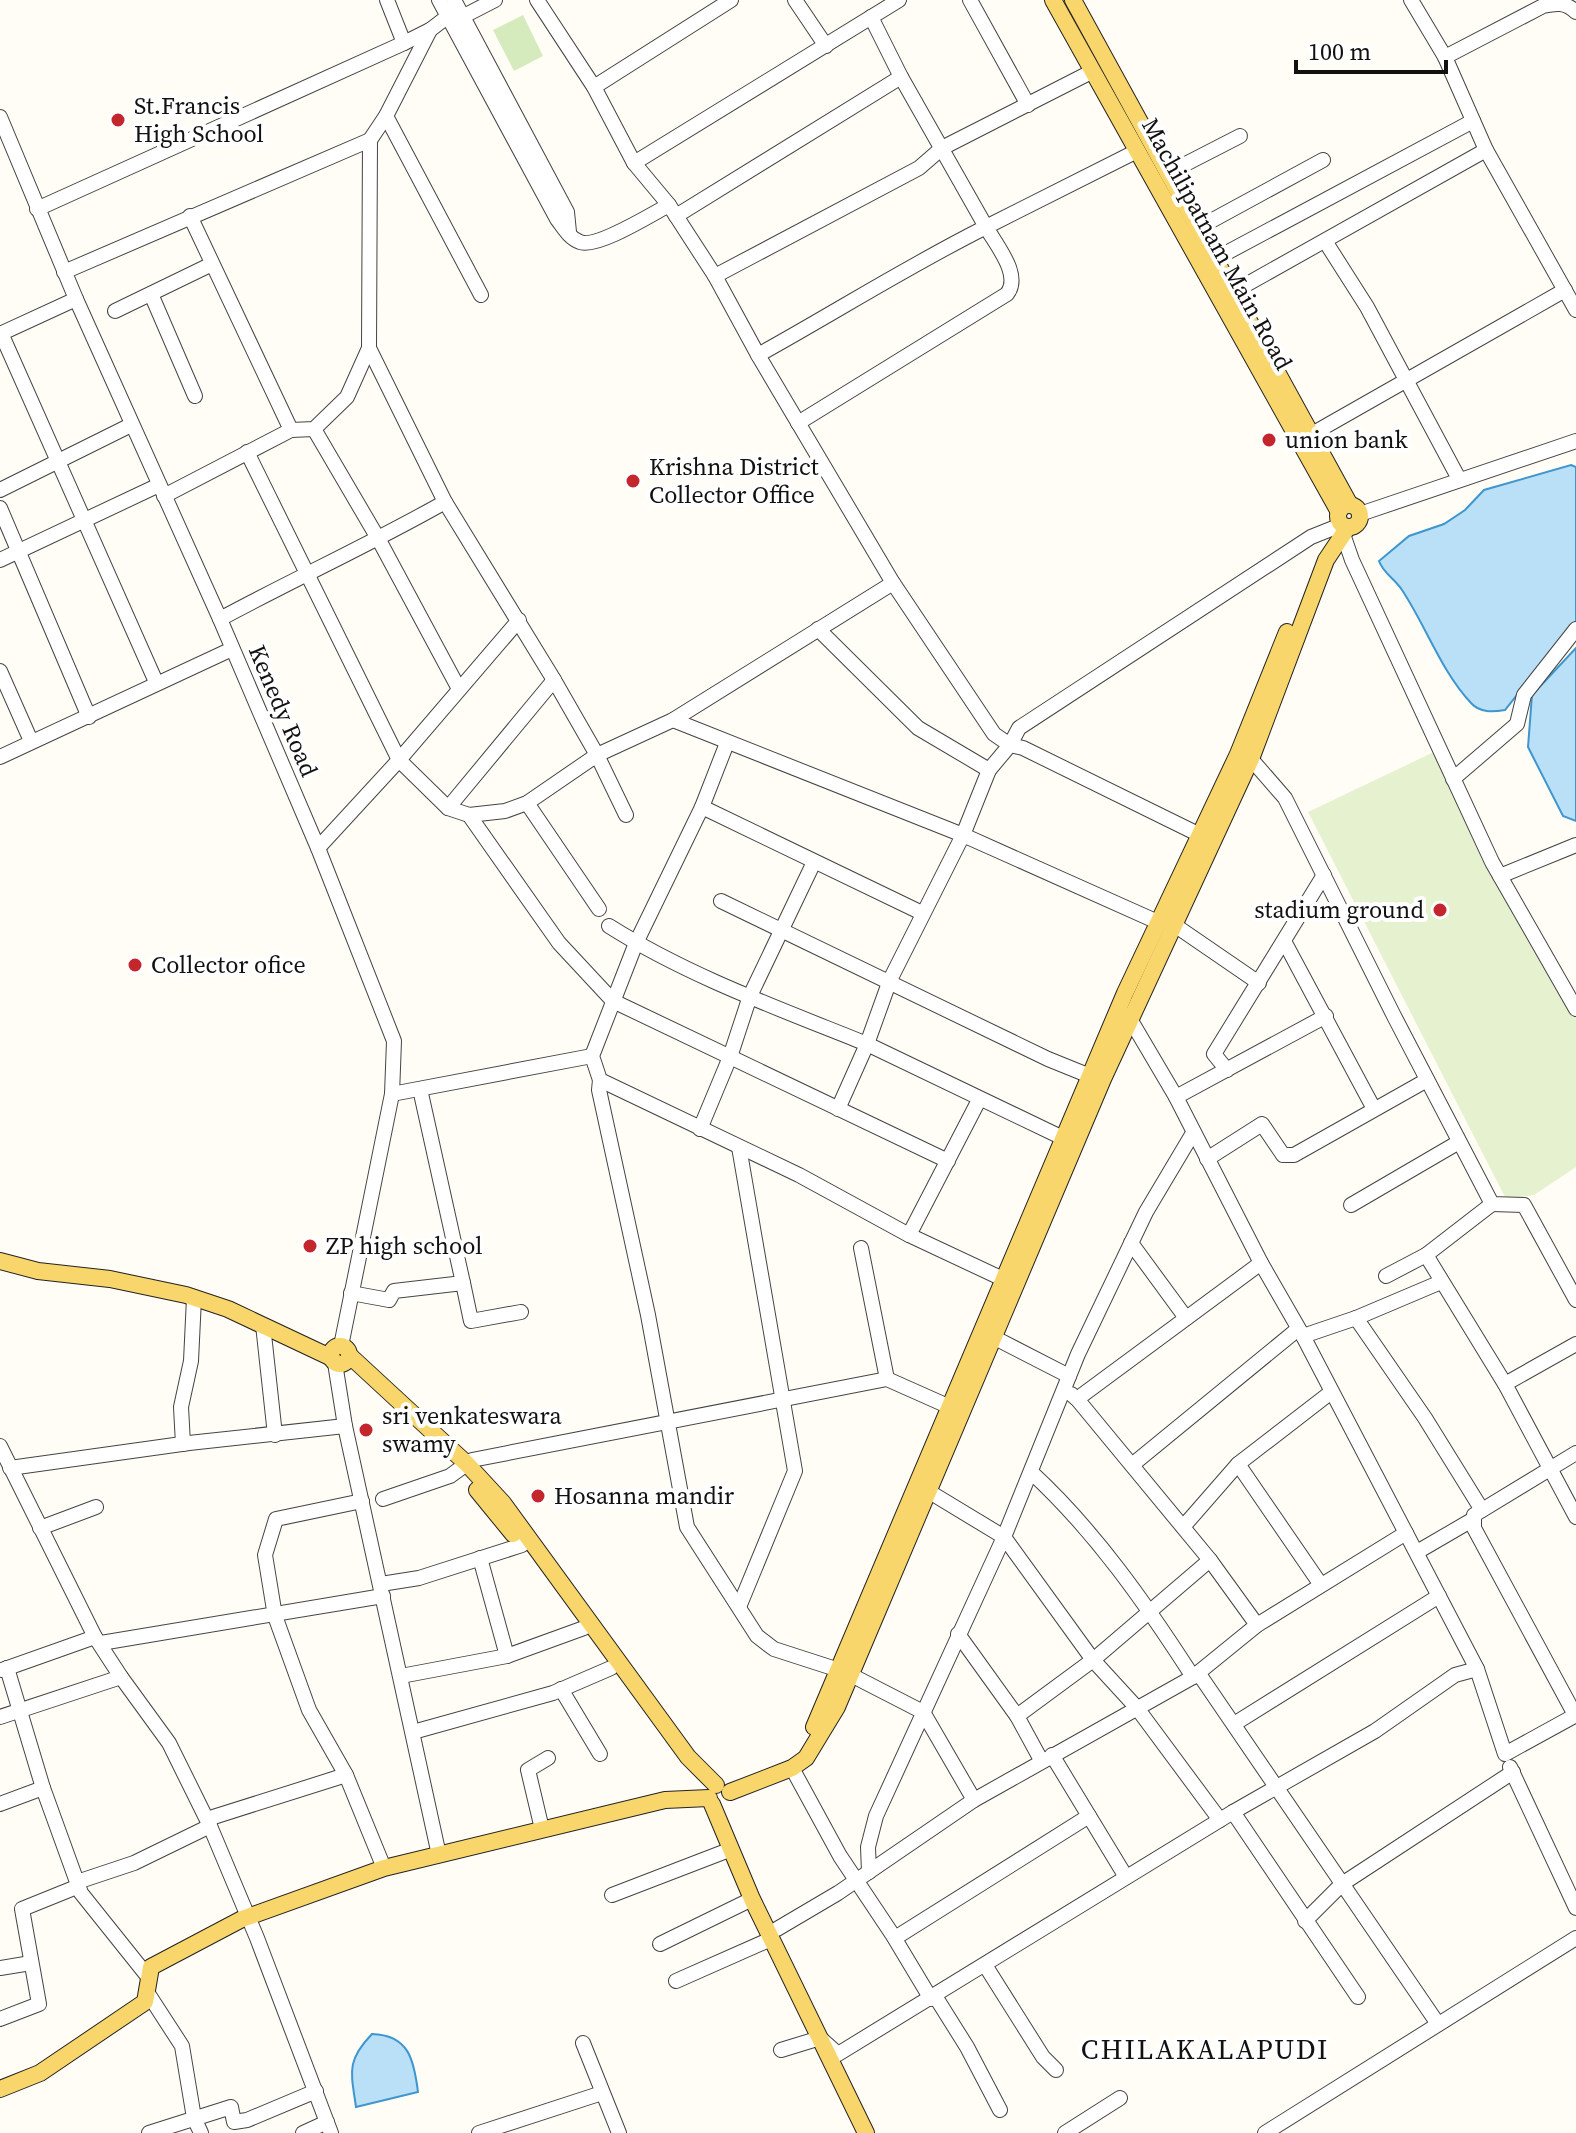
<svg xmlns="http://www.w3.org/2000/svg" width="1576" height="2133" viewBox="0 0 1576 2133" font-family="'Source Serif 4',serif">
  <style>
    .green { fill: #d5ebbd }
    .pitch { fill: #e6f2cf }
    .water { fill: #b9e0f7; stroke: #3f96cf; stroke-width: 2 }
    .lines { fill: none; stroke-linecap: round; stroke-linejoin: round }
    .minor-casing { stroke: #444; stroke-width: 16 }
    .major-casing { stroke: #222; stroke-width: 18 }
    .minor { stroke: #fff; stroke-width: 14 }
    .major { stroke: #f9d66b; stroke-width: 16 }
    .poi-dot { fill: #c4262e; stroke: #fff; stroke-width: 3 }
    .labels { text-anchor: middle; stroke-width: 8; stroke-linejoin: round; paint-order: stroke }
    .poi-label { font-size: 24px; fill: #111; stroke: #fff; text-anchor: start }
    .street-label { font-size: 24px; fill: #111; stroke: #fff }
    .quarter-label { font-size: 28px; letter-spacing: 2px; fill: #111; stroke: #fff }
  </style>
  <rect width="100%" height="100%" fill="#fffdf5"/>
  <path class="green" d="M523,15L543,56L514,71L493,30Z"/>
  <path class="pitch" d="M1436,751L1576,1008V1167L1534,1195L1506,1199L1308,812Z"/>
  <g class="water">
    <path d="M1571,465L1576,467V621L1505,710C1493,712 1480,713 1471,703C1441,671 1426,626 1402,590C1395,579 1383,573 1379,561L1409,536L1444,524L1465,510L1484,490Z"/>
    <path d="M1576,648V821L1563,816L1528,747L1532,695Z"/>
    <path d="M372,2034C409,2035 414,2060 418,2092L356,2107C351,2072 346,2061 372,2034Z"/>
  </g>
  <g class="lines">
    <defs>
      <g id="minor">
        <path d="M387,0L404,43"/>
        <path d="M439,0L557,219C564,228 569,238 580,242C596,249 652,214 669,205L715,276L758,355L893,583L994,734L1010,745L1019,728L1311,537L1336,527"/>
        <path d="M454,0L567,212L569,232"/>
        <path d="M537,0L594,87L634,163"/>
        <path d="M795,0L826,46"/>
        <path d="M970,0L1028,105"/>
        <path d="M1411,0L1445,57L1486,150L1576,310"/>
        <path d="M1445,57L1543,6C1557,3 1565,2 1576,12"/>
        <path d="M594,87L731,0"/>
        <path d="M386,116L481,295"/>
        <path d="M0,117L76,299L220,619L318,848L394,1041L392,1094L341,1346"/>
        <path d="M1168,173L1240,136"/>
        <path d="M669,205L634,163L899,0"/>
        <path d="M37,209L404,43L430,30L447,17H462L495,0"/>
        <path d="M190,216L291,430"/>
        <path d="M676,216L901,77"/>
        <path d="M1198,228L1323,160"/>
        <path d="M1325,241L1367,307L1459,479"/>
        <path d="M1215,259L1473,121"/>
        <path d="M64,272L370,140"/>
        <path d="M715,276L919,168L942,148L1093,71"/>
        <path d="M1233,292L1486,150"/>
        <path d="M151,294L195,396"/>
        <path d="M115,311L212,264"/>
        <path d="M1,333L156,682"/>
        <path d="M0,334L76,299"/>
        <path d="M369,348L445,502L554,680L597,755L626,815"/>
        <path d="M758,355C834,313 908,266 986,227L901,77L871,17"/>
        <path d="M798,423L1007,294C1022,275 996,245 986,227L1137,151"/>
        <path d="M314,429L379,540L459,689"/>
        <path d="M1312,434L1565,290"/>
        <path d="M247,452L399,760L519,620"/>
        <path d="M0,490L131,425"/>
        <path d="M164,496L291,430L314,429L347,397L369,348L370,140L386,116L430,30"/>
        <path d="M0,508L89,717"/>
        <path d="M1360,514L1576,441"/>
        <path d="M1343,534L1352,560L1492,862L1576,1009"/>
        <path d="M0,560L159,485"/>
        <path d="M220,619C294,579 371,544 445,502"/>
        <path d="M818,629L918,728L989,770L1010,745L1023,748L1200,835"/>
        <path d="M0,671L31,741"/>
        <path d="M673,720L963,835L1160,923"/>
        <path d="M727,743L702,807L636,943L592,1056L600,1080L799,1175L909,1235"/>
        <path d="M0,757L232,649"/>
        <path d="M1251,759L1285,798L1394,1016L1492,1204L1524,1205L1576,1300"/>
        <path d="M989,770L963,835L890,980L867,1044L1063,1138L1071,1145"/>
        <path d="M1453,779L1517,724L1524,695L1576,629"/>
        <path d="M527,803L599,909"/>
        <path d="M702,807L922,913"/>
        <path d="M448,808L554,680"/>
        <path d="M469,815L559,943L613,1001L948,1161"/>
        <path d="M318,848L399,760L448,808L469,815L505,811L527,803L597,755L673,720L893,583"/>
        <path d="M1500,876L1576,845"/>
        <path d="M721,901L1048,1059L1090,1076"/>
        <path d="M1173,924L1259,983"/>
        <path d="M609,926C688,976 780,1009 867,1044L838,1109"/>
        <path d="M1284,941L1374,1109"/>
        <path d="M1123,1015L1130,1019L1176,1097L1261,1263L1303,1336L1477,1669L1505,1754L1576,1715"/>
        <path d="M1227,1070L1214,1054L1324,875"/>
        <path d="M600,1080L599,1090L648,1315L687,1527L757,1636L774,1649L839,1670"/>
        <path d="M420,1089L463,1283"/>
        <path d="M392,1094L592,1056"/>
        <path d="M1176,1097L1326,1016"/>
        <path d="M979,1100L909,1235L1005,1280"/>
        <path d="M700,1129L730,1057L750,996L814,862"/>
        <path d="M1207,1159L1262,1124L1283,1155H1294L1427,1080"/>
        <path d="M1492,1204L1426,1255L1505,1384L1576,1517"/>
        <path d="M1351,1205L1459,1142"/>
        <path d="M1131,1243L1186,1318"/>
        <path d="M861,1248L887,1379"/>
        <path d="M1386,1276L1426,1255"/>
        <path d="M351,1293L389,1300L394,1291L463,1283L471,1321L521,1312"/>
        <path d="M1356,1318L1425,1418L1482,1510"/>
        <path d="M263,1325L275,1435"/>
        <path d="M1303,1336L1356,1318L1441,1282"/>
        <path d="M995,1338L1069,1376"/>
        <path d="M335,1363L345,1426L439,1855"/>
        <path d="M1505,1384L1576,1344"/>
        <path d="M1071,1394L1077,1399L1210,1560"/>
        <path d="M1077,1399L1261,1263"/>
        <path d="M183,1444L181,1407L191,1361L194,1298"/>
        <path d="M0,1446L95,1637L121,1677L169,1743L210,1826L257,1938L331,2133"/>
        <path d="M1238,1464L1321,1585"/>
        <path d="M1132,1465L1298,1329"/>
        <path d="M10,1468L189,1443L345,1426"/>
        <path d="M1031,1472C1095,1531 1146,1604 1193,1677"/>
        <path d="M928,1491L1004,1537L1093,1660L1137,1708L1220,1820"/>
        <path d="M383,1499L450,1476L472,1460L887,1379L950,1407"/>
        <path d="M362,1501L276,1519L265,1555L275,1616L309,1710L346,1775L384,1868"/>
        <path d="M1183,1527L1238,1464L1330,1393"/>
        <path d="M40,1528L96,1507"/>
        <path d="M1417,1552L1472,1520"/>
        <path d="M480,1558L507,1656"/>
        <path d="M381,1584L419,1578L522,1545"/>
        <path d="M739,1607L795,1471L739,1147"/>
        <path d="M958,1634L1017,1716L1041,1760"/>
        <path d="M101,1643L383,1596"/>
        <path d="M7,1668L43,1788L81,1893L149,1978"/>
        <path d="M2,1670L95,1637"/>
        <path d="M1199,1674L1438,2024"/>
        <path d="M851,1675L923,1712L974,1800"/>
        <path d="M401,1676L507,1656L584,1628"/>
        <path d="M561,1689L600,1754"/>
        <path d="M1575,1715L1474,1528V1515L1576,1453"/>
        <path d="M1017,1716L1093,1660L1210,1560L1257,1625"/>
        <path d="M0,1717L121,1677"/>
        <path d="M1234,1724L1439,1596"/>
        <path d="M413,1732L553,1693L611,1668"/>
        <path d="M1052,1755L1126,1877"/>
        <path d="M1510,1767L1576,1908"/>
        <path d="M792,1768L840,1856L892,1934L931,1999"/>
        <path d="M0,1804L43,1788"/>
        <path d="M1233,1812L1358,1997"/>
        <path d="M207,1819L346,1775"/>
        <path d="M542,1829L528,1770L548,1758"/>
        <path d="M869,1872L868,1847L876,1816L1004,1537L1078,1354L1146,1212L1193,1133"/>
        <path d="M77,1882L134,1863L210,1826"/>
        <path d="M612,1895L729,1850"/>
        <path d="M1305,1921L1342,1884L1513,1772"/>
        <path d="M777,1929L838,1893L974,1800L1193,1677L1257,1625L1406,1533"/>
        <path d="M895,1938L1089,1816"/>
        <path d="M660,1944L752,1899"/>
        <path d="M985,1965L1043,2057L1056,2070"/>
        <path d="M0,1968L31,1963"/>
        <path d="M676,1981L771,1939"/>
        <path d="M147,1992L182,2046L194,2118L201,2133"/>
        <path d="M935,1996L967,2047L1000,2110"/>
        <path d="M0,2019L39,2004L22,1909L79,1886"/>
        <path d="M583,2043L619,2133"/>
        <path d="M781,2050L820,2038L838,2054L1233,1812L1375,1731L1455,1675L1477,1669"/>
        <path d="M149,2133L231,2107L234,2122L247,2120L316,2091"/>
        <path d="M303,2133L327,2122"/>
        <path d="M479,2133L602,2093"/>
        <path d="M1065,2133L1120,2098"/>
        <path d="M1265,2133L1576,1938"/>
      </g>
      <g id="major">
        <path d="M1053,0L1339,512"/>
        <path d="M1073,0L1350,505"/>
        <circle cx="1349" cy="516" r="11"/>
        <path d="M0,1261L38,1271L110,1279L186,1295L228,1309L332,1358"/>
        <circle cx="340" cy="1355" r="9"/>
        <path d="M349,1355L467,1464L503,1503L688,1757L716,1785"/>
        <path d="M477,1490L513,1534"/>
        <path d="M814,1727L1125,993L1238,754L1287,632"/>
        <path d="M730,1792L792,1768L806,1758L837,1707L1103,1079L1251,759L1326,560L1348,527"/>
        <path d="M712,1804L752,1899L866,2133"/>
        <path d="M0,2089L40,2073L145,2002L151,1967L242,1919L384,1868L665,1800L709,1798"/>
      </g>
    </defs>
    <use href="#minor" class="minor-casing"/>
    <use href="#major" class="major-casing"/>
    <use href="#minor" class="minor"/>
    <use href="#major" class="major"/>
  </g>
  <g class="poi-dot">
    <circle cx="118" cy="120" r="8"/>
    <circle cx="1269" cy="440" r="8"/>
    <circle cx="633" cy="481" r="8"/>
    <circle cx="1440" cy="910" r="8"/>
    <circle cx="135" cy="965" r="8"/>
    <circle cx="310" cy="1246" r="8"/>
    <circle cx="366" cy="1430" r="8"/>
    <circle cx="538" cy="1496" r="8"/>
  </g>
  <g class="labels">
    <g class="poi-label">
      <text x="134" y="114">St.Francis<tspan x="134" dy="28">High School</tspan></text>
      <text x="1285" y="448">union bank</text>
      <text x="649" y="475">Krishna District<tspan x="649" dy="28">Collector Office</tspan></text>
      <text x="1424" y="918" text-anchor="end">stadium ground</text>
      <text x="151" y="973">Collector ofice</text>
      <text x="326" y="1254">ZP high school</text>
      <text x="382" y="1424">sri venkateswara<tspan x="382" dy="28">swamy</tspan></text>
      <text x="554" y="1504">Hosanna mandir</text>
    </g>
    <g class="street-label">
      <text transform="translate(1217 244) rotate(61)" y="8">Machilipatnam Main Road</text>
      <text transform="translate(283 711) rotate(67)" y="8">Kenedy Road</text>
    </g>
    <g class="quarter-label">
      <text x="1205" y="2059">CHILAKALAPUDI</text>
    </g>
  </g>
  <path d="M1296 60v12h150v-12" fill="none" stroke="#111111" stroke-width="4"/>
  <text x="1308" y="60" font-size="24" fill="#111111" stroke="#ffffff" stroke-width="6" paint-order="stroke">100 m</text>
</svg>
